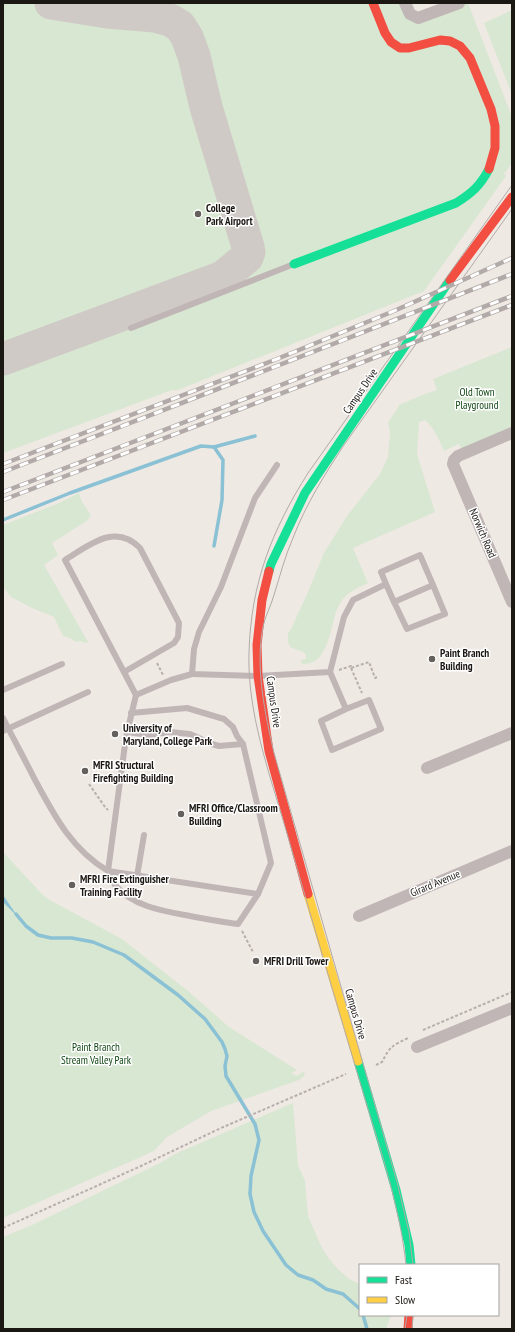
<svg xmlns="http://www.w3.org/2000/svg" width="515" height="1332" viewBox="0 0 515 1332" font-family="'PT Sans Narrow',sans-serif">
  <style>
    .green { fill: #d8e7d2 }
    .water { fill: #8ac1d4 }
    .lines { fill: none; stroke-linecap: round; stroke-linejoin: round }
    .stream { stroke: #8ac1d4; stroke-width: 3.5 }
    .taxiway { stroke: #d0cac6; stroke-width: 33 }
    .path { stroke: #b8afad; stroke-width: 2; stroke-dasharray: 3 2; stroke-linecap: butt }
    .lane { stroke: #c1b6b6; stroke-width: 6 }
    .street { stroke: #c1b6b6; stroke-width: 12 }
    .fast { stroke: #16e098; stroke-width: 9 }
    .slow { stroke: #ffcf43; stroke-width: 9 }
    .jam { stroke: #f24e42; stroke-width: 9 }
    .tram { stroke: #b2aaa8; stroke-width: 1 }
    .rail-casing { stroke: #b2aaa8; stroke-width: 4.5 }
    .rail { stroke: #fff; stroke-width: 3; stroke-dasharray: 9; stroke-linecap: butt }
    .poi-dot { fill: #65605c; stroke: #fff; stroke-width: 1.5 }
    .labels { text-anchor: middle; stroke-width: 3; stroke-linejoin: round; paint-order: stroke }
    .poi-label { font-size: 11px; font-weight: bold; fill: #1b1713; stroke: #fff; text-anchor: start }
    .street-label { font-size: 11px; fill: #1b1713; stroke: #fff }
    .park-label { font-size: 11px; fill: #104512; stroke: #fff }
  </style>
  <rect width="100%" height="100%" fill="#efe9e3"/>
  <g class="green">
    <path d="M3,3H408L413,15L443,3H468L512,117V163L504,174L506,176L424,291L178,390H172L3,453Z"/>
    <path d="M512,10V95L484,23Z"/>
    <path d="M512,347V433L463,453L459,444L444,451C439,440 435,429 425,420L419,422L417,454L435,512L353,548L368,583C357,588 345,593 339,605C329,624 331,665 302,664L301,660L306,659V655L303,652L290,647L288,642V633L291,629L308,592L324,553L347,516L380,474L388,457L390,432L388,422L396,411L399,405L425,394L437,390L433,379Z"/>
    <path d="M79,493L82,502L91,515L88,520L52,543L58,555L44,565L88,642L86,643L80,641L76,642L70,638L63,636L54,617L32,608L11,597L3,587V525L59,503Z"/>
    <path d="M3,852L42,894L48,899L122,939L188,991L229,1027L297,1070L291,1073L296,1076L305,1071L304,1076L299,1080L211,1111L167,1137L154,1151L3,1218Z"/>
    <path d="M293,1103L298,1165L305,1181L308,1216L322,1248L329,1259L338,1269L349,1279L360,1284V1315H391L386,1329H3V1237L30,1226L160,1163L175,1154Z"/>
  </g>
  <path class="water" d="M3,895L18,917L3,902Z"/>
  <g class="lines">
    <g class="stream">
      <path d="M214,447L255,436"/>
      <path d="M3,520L70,493L201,446L214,447L223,460L222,500L214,546"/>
      <path d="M16,914L26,926L38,935L51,938H72L93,942L124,955L178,995L205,1019L222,1042L225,1049L227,1056L225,1066L226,1076L255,1124L259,1140L251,1176L250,1194L254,1212L263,1231L286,1265L298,1275L313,1280L326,1289L343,1294L360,1309"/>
      <path d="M363,1315L367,1329"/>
    </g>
    <path class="taxiway" d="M3,359L223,277L247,257L249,252L248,247L206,107L194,56L187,37L180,26L170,20L155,16L107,12L51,3"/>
    <g class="path">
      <path d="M157,663L163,675"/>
      <path d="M351,668L362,693"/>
      <path d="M339,670L351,666V668L369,662L375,678L377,677"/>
      <path d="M89,784L105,807L108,810"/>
      <path d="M242,931L253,952"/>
      <path d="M423,1030L512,992"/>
      <path d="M376,1065L382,1062C390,1046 392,1046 408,1038"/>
      <path d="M3,1228L141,1166L221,1128L346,1074"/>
    </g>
    <g class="lane">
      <path d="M131,328L294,264"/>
      <path d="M277,465L255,498L221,587L199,632L194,649L192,674L258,676L330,672L344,617L353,600L386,584L394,602L433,585L420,555L381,572L386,584"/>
      <path d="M394,602L407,629L445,614L433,585"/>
      <path d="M124,672L174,643L178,637L179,623L140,548C115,522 88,546 65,560L136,695"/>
      <path d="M330,672L346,709L321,721L332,750L381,729L369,700L346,709"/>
      <path d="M3,690L62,664"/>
      <path d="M131,713L187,708L224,719L233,727L237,736L243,744L271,863L258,894"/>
      <path d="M3,718C13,738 24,758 34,778C54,815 71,849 108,871L258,894L238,924C222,922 206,919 190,916C163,911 134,907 115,885C112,881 110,876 108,871L126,737L136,695L171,680L192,674"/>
      <path d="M3,731L88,692"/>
      <path d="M127,732L149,735L170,732L190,734L212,744L219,746L243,744"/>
      <path d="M137,876L144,835"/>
    </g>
    <g class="street">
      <path d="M405,3L410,14L418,18L459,3"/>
      <path d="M512,433L458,456L454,460L453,464L512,602"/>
      <path d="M427,768L512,733"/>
      <path d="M359,916L512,851"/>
      <path d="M417,1047L512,1008"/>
    </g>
    <g class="fast">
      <path d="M294,264L456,203C472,193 480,186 489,169"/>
      <path d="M269,571L271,564L305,493L450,280"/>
      <path d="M358,1061L396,1190L409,1245L411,1265"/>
    </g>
    <path class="slow" d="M308,894L358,1061"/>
    <g class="jam">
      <path d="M373,3L385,33L391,42L400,48H409L440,40L450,41L460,46L470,58L491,109L495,126V148L489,169"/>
      <path d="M450,280L512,197"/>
      <path d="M269,571L262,600L257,645L258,676L269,751L308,894"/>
      <path d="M408,1329L409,1315"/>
    </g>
    <g class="tram">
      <path d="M406,1265C400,1206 380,1149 363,1092C337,1005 311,917 286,830C269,772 247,712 249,652C251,583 272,530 308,473L512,185"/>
      <path d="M413,1265L409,1232L397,1182L274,753C265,714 255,667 263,627C265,616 271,606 274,595C280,576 285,556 293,538C306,504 325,474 344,445L512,209"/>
      <path d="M405,1329L407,1315"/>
      <path d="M412,1329L413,1315"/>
    </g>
    <defs>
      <g id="rail">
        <path d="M3,464L277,359L394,311L512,258"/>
        <path d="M3,472C173,407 343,340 512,274"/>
        <path d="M3,492L512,296"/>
        <path d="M3,500L512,305"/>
      </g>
    </defs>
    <use href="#rail" class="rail-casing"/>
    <use href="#rail" class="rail"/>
  </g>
  <g class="poi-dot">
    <circle cx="198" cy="214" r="4"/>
    <circle cx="432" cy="659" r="4"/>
    <circle cx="115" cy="734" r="4"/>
    <circle cx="85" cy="771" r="4"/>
    <circle cx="181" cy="814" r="4"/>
    <circle cx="72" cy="885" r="4"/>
    <circle cx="256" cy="961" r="4"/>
  </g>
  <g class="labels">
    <g class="poi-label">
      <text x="206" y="212">College<tspan x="206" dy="13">Park Airport</tspan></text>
      <text x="440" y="657">Paint Branch<tspan x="440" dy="13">Building</tspan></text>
      <text x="123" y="732">University of<tspan x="123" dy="13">Maryland, College Park</tspan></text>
      <text x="93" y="769">MFRI Structural<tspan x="93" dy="13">Firefighting Building</tspan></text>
      <text x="189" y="812">MFRI Office/Classroom<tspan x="189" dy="13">Building</tspan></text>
      <text x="80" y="883">MFRI Fire Extinguisher<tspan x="80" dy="13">Training Facility</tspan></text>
      <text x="264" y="965">MFRI Drill Tower</text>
    </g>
    <g class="street-label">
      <text transform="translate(360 391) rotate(-56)" y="4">Campus Drive</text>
      <text transform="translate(483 533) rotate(67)" y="4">Norwich Road</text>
      <text transform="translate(274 702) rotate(82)" y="4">Campus Drive</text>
      <text transform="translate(435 883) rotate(-23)" y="4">Girard Avenue</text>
      <text transform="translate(356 1014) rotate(74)" y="4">Campus Drive</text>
    </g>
    <g class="park-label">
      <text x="477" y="396">Old Town<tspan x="477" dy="13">Playground</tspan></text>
      <text x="96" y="1051">Paint Branch<tspan x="96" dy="13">Stream Valley Park</tspan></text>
    </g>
  </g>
  <rect width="515" height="1332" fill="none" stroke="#1b1713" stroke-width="8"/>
  <rect x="359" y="1264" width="140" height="52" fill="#ffffff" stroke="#a4a2a1"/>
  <rect x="367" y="1277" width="20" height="6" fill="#16e098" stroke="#a4a2a1"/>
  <text x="395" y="1284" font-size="12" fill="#1b1713">Fast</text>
  <rect x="367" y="1297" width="20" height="6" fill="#ffcf43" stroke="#a4a2a1"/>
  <text x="395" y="1304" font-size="12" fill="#1b1713">Slow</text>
</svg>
